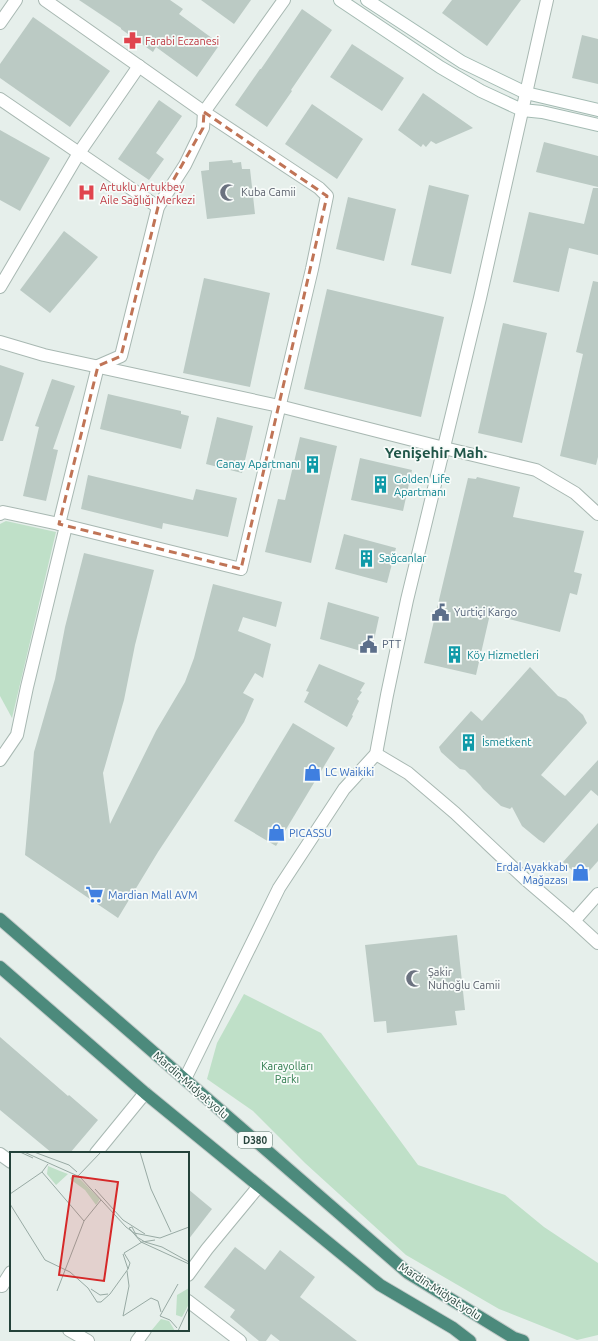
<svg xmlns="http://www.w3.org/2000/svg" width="598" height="1341" viewBox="0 0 598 1341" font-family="Ubuntu,sans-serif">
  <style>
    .green { fill: #bfe0c8 }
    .building { fill: #bbcac4 }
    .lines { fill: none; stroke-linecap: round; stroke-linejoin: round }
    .minor-casing { stroke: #a8b8b2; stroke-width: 14 }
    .tertiary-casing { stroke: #a8b8b2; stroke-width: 14 }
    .secondary-casing { stroke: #a4bbb3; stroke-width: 14 }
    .trunk-casing { stroke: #c2cac8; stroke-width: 14 }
    .minor { stroke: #fff; stroke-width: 12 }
    .tertiary { stroke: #fff; stroke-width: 12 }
    .secondary { stroke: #fff; stroke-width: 12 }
    .trunk { stroke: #4c8a7c; stroke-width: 12 }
    .marked { fill: none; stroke: #c07456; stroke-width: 3; stroke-dasharray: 8 5; stroke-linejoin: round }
    .labels { text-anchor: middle; stroke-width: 3.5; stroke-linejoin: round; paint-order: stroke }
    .shield { fill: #f7fbf9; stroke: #637a73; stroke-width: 1 }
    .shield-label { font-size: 10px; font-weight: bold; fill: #24423a }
    .health-label { font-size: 11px; fill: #be3a42; stroke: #f7fbf9; text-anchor: start }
    .worship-label { font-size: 11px; fill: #5b616d; stroke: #f7fbf9; text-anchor: start }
    .culture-label { font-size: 11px; fill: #0d838f; stroke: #f7fbf9; text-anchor: start }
    .service-label { font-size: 11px; fill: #4e5e75; stroke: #f7fbf9; text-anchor: start }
    .shop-label { font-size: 11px; fill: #366cbe; stroke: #f7fbf9; text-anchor: start }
    .park-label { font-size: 11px; fill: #2d7a4b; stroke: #f7fbf9 }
    .street-label { font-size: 11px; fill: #24423a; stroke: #f7fbf9 }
    .district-label { font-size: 15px; font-weight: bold; fill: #1f5548; stroke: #f7fbf9 }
    .inset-road { fill: none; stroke: #98aaa4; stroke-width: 1 }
    .view { fill: #d62828; fill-opacity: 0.15; stroke: #d62828; stroke-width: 2 }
    .inset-edge { fill: none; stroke: #24423a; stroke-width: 2 }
  </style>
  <rect width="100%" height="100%" fill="#e6efeb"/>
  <g class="green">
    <path d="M6,521L56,532L12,718L0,696V524Z"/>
    <path d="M244,994L321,1033L418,1165L505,1195L544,1227L598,1263V1335L577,1340L499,1309L406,1255L305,1163L253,1111L207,1079L217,1043Z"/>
  </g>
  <g class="building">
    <path d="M79,0H170L183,9L179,14L220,44L197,77L156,47L153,52L121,29V28Z"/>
    <path d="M201,0H251L234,24Z"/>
    <path d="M452,0H521L487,46L442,13Z"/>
    <path d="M302,9L332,30L291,90L292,91L267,127L235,105L260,69H261Z"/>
    <path d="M33,17L110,71L70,127L0,78V64Z"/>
    <path d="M582,35L598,39V84L572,78Z"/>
    <path d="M352,44L404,78L382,111L330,77Z"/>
    <path d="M423,93L473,128L436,144L431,141L426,147L423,144L421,147L398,130Z"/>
    <path d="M159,100L182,116L156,153L164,159L149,180L118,159Z"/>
    <path d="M312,104L363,139L337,179L285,144Z"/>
    <path d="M0,130L50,158L20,211L0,200Z"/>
    <path d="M544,142L598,156V187L536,172Z"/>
    <path d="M232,160L233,163L241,162L242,169H250L255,214L207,219L201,171L209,170V162Z"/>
    <path d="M429,185L469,195L451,274L411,265Z"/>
    <path d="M593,188H598V255L569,248L559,292L513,282L529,212L584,224Z"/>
    <path d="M348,197L396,209L384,261L336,249Z"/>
    <path d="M64,231L98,257L50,313L20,290Z"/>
    <path d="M204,278L270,293L250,387L183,373Z"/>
    <path d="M593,281L598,282V457L596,465L560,456L583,354L576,352Z"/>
    <path d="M327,289L444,317L421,417L304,389Z"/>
    <path d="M503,323L547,333L522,443L478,433Z"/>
    <path d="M0,365L24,373L3,441H0Z"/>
    <path d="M52,379L75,386L53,449L58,450L46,501L23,496L39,427L35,426Z"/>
    <path d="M108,394L181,411V414L189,416L181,449L100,429Z"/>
    <path d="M217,417L253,426L242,473L206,464Z"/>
    <path d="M300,437L337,446L311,563L265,552L278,499L285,500Z"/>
    <path d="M360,458L412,470L403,511L351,500Z"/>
    <path d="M88,475L193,500L196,489L237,498L228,537L163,523L162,529L81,509Z"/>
    <path d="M477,477L520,487L513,517L584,531L574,572L582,574L577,595L570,593L560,632L490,614L476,675L424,663L468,478L476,479Z"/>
    <path d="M344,534L396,548L387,583L335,569Z"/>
    <path d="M84,553L154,570L135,645L124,700L103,773L110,824L156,731L185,682L194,658L213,584L282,602L276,627L243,617L238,631L271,644L263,678L255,673L243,693L254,699L244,722L158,852L118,918L25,855L34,752L55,679L65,627Z"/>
    <path d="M328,602L379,617L371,654L320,639Z"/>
    <path d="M319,664L365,683L360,691L362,692L357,699L359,701L352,715L353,716L347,727L304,702L309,692L306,691Z"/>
    <path d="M530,667L558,696L566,699L583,715L587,723L541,775L565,796L598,760V796L591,790L544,843L539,840L522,826L512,807L510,809L501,806L483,789L480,785L465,770L460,769L441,752L439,747L471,711L482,721Z"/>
    <path d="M293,723L335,748L276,846L234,821Z"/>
    <path d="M598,823V861L582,879L563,862Z"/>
    <path d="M457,935L465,1010L455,1011L457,1025L387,1033L386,1021L374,1022L365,945Z"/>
    <path d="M0,1037L68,1096L69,1095L98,1120L70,1153H52L0,1110Z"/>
    <path d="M188,1189L212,1209L188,1240Z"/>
    <path d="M235,1247L265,1270L280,1250L315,1277L300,1297L357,1341H280L271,1334L266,1341H259L230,1317L235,1310L204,1287Z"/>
  </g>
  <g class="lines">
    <defs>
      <g id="minor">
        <path d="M0,23L16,0"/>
        <path d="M0,99L158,207"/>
        <path d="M0,287L79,153L139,66"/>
        <path d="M0,342L44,355L279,406L444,448L536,470L575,493L598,514"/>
        <path d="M0,514L3,512L59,524L241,569L312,269L327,196L319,188L204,112L45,0"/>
        <path d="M59,524L98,366L121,356L158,207L185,165L203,128L204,112L284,0"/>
        <path d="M0,760L17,735L27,687L66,526"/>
        <path d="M574,921L598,894"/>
        <path d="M96,1153L145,1093"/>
        <path d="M0,1154L11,1162"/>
        <path d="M188,1275L207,1249L259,1186"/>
        <path d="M2,1286L11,1272"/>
        <path d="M188,1301L240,1341"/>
        <path d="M69,1330L88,1341"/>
        <path d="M137,1341L145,1330"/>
      </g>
      <g id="tertiary">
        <path d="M376,754L408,773L455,813L525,879L574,921L598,943"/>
        <path d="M185,1079L279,888L344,789L376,754L387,695L407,600L480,298L547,0"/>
      </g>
      <g id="secondary">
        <path d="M340,0L440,67L481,91L522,110L542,112L598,125"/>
        <path d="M367,0L462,62L526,93L598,110"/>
      </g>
      <g id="trunk">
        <path d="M0,919L408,1273L514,1338L523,1341"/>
        <path d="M0,967L145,1093L380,1285L453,1328L470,1341"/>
      </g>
    </defs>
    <use href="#minor" class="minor-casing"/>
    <use href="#tertiary" class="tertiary-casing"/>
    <use href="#secondary" class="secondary-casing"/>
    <use href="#trunk" class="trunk-casing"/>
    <use href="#minor" class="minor"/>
    <use href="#tertiary" class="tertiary"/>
    <use href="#secondary" class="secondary"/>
    <use href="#trunk" class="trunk"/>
  </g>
  <path class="marked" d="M204,112L327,196L241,569L59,524L98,366L121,356L158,207L203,128Z"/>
  <defs>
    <symbol id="pharmacy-bare" viewBox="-9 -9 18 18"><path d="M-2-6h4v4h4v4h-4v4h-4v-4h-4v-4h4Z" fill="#e0444e" stroke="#f7fbf9" stroke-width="2.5" paint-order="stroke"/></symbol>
    <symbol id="mosque-bare" viewBox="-9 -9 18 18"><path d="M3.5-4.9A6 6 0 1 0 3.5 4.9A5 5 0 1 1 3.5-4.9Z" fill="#6b7280" stroke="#f7fbf9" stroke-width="2.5" paint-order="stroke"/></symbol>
    <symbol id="hospital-bare" viewBox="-9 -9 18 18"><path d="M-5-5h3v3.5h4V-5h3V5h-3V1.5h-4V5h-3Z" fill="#e0444e" stroke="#f7fbf9" stroke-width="2.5" paint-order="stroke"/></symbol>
    <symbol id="building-bare" viewBox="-9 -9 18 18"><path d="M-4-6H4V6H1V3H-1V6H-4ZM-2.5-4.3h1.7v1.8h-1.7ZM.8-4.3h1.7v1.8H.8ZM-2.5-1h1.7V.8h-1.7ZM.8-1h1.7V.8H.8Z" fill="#0f9aa8" stroke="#f7fbf9" stroke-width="2.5" paint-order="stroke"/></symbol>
    <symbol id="civic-bare" viewBox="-9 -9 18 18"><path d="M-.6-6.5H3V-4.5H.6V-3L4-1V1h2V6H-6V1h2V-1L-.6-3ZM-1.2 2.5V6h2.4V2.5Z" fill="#5c6f8a" stroke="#f7fbf9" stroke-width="2.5" paint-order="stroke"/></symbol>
    <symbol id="shop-bare" viewBox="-9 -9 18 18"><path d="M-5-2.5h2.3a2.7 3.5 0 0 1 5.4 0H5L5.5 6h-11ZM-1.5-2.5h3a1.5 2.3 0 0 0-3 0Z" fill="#3f7fe0" stroke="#f7fbf9" stroke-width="2.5" paint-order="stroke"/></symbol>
    <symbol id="supermarket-bare" viewBox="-9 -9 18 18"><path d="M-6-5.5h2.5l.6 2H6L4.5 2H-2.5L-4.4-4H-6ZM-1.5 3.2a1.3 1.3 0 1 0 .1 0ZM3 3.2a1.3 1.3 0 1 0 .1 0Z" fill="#3f7fe0" stroke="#f7fbf9" stroke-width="2.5" paint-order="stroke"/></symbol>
  </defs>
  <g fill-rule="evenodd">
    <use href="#pharmacy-bare" x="120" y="28" width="25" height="25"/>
    <use href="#mosque-bare" x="216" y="180" width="25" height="25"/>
    <use href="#hospital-bare" x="74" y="180" width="25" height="25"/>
    <use href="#building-bare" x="300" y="452" width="25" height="25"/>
    <use href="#building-bare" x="368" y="472" width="25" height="25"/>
    <use href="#building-bare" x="354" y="546" width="25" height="25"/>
    <use href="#civic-bare" x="428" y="600" width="25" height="25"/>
    <use href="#civic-bare" x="356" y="632" width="25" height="25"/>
    <use href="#building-bare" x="442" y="642" width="25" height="25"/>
    <use href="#building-bare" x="456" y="730" width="25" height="25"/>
    <use href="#shop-bare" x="300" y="760" width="25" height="25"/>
    <use href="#shop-bare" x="264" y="820" width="25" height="25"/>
    <use href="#shop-bare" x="568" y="860" width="25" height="25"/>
    <use href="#supermarket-bare" x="82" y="882" width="25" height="25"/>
    <use href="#mosque-bare" x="402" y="966" width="25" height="25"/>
  </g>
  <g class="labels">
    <rect class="shield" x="238" y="1132" width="34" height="16" rx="3"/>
    <g class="shield-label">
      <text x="255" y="1144">D380</text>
    </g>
    <g class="health-label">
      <text x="145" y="45">Farabi Eczanesi</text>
      <text x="100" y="191">Artuklu Artukbey<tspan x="100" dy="13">Aile Sağlığı Merkezi</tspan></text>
    </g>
    <g class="worship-label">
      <text x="241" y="196">Kuba Camii</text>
      <text x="428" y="976">Şakir<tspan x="428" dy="13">Nuhoğlu Camii</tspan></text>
    </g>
    <g class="culture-label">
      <text x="300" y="468" text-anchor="end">Canay Apartmanı</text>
      <text x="394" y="483">Golden Life<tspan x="394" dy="13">Apartmanı</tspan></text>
      <text x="379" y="562">Sağcanlar</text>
      <text x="467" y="659">Köy Hizmetleri</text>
      <text x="482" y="746">İsmetkent</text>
    </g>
    <g class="service-label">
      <text x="454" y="616">Yurtiçi Kargo</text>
      <text x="382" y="648">PTT</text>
    </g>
    <g class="shop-label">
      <text x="325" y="776">LC Waikiki</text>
      <text x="289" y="837">PICASSU</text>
      <text x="568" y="871" text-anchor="end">Erdal Ayakkabı<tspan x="568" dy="13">Mağazası</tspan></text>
      <text x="108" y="899">Mardian Mall AVM</text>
    </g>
    <g class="park-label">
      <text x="287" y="1070">Karayolları<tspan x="287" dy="13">Parkı</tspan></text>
    </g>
    <g class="street-label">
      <text transform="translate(191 1085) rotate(41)" y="4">Mardin-Midyat yolu</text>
      <text transform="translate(440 1291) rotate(33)" y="4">Mardin-Midyat yolu</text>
    </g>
    <g class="district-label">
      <text x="436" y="458">Yenişehir Mah.</text>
    </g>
  </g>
  <g transform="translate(10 1152)">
    <rect width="179" height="179" fill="#e6efeb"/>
    <path d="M38,14L50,19L58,22L46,33L37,22ZM62,24L70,27L90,47L86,53L75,38L60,27ZM179,136V152L172,165L166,163L167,143ZM151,167L159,169L165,179H141Z" fill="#bfe0c8"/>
    <path class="inset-road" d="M10,0L23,6M14,0L70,25L116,75L124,81L150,86L179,75M24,0L59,13L67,20M130,0L141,37L161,80M32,20L74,69M68,24L91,0M85,37L113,68L135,82M0,42L32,20L38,12M0,52L35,108L60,120L78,136L87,150H91L100,142L118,117M132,90L145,88M113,102L118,117L120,111L114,101L132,90M179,110L152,95L135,90L127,85L122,75L119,76L131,90L179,112M117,119L119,134L113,164L141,146L148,149L151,160M81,137L90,143L98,142M47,139L74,69L91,48M167,176L160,168L150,164L168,132M168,179L179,155"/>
    <path class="view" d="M63,24L108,30L94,129L49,123Z"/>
    <rect width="179" height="179" class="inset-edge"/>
  </g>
</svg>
